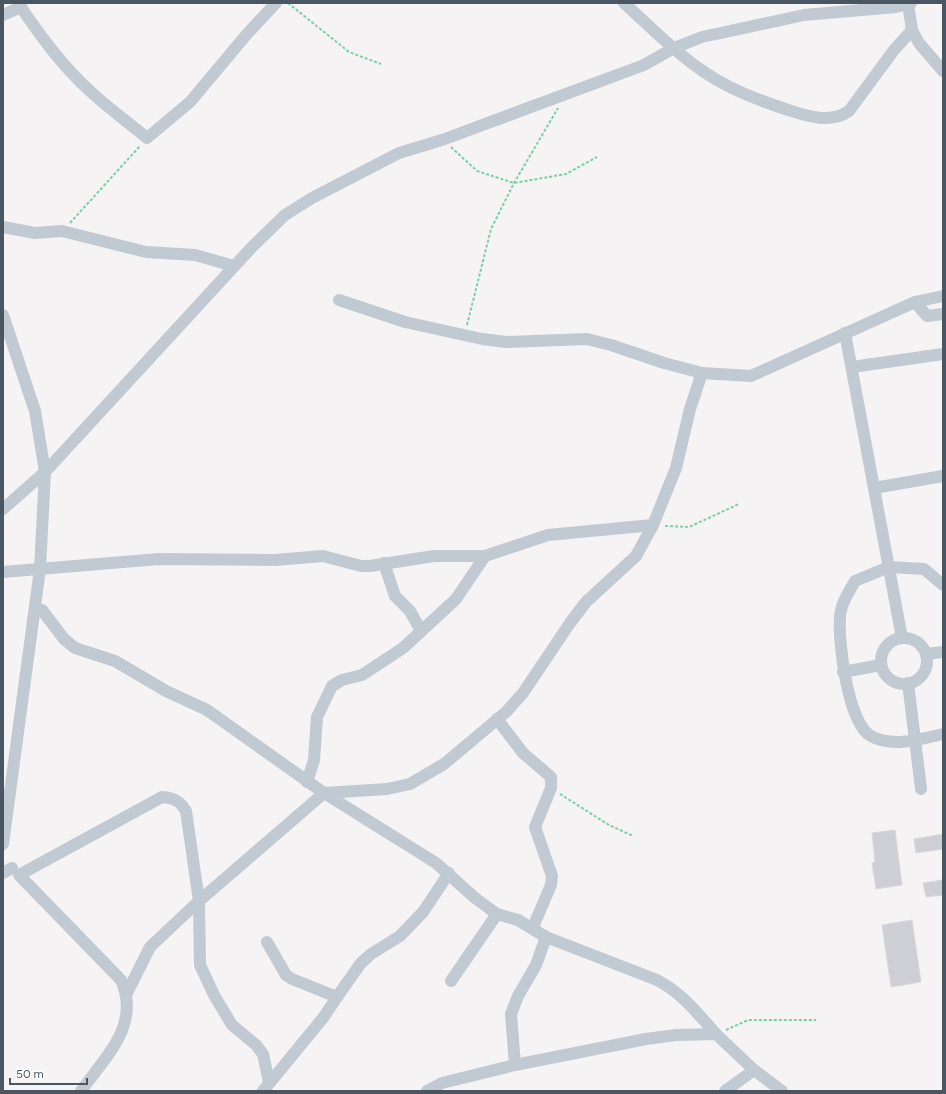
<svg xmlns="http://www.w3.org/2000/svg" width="946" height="1094" viewBox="0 0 946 1094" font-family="Figtree,sans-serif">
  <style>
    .building { fill: #cdcfd5; stroke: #d7d9de }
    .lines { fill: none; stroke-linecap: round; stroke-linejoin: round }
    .path { stroke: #7ad0a6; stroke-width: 2; stroke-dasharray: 3 2; stroke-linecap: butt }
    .minor { stroke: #c1cad2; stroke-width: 12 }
  </style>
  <rect width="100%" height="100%" fill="#f5f3f3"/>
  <g class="building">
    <path d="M895,830L902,885L876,889L872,863L875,862L872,833Z"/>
    <path d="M943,834V849L916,853L914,839Z"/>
    <path d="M943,880V895L926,897L923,883Z"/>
    <path d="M912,920L921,982L891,987L882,925Z"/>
  </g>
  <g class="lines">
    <g class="path">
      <path d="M288,3L349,52L381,64"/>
      <path d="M451,147L477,171L514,183L566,174L597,157"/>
      <path d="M70,223L140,146"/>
      <path d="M467,325L491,229L514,183L558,108"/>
      <path d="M665,526L689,527L739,504"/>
      <path d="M560,794L609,825L633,836"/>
      <path d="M726,1030L748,1020H816"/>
    </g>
    <g class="minor">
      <path d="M18,3C39,34 62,66 90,91C108,108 128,122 147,138L190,102L247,34L276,3"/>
      <path d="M624,3C656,32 687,65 726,85C745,95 767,103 788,110C807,116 830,124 849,111L894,50L912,30"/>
      <path d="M908,4L912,30L919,43L943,71"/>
      <path d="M3,15L21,7"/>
      <path d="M3,227L35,233L62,231L146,252L195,255L234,266"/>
      <path d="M339,300L405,322L482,339L506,342L587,339L611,345L664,363L702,373L751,376L915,302L943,296"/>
      <path d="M915,302L927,316L943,314"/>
      <path d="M3,315L35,411L45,472L40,569L3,844"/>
      <path d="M845,333L902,638"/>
      <path d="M852,367L943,354"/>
      <path d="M874,488L943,476"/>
      <path d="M3,509L45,472L252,247L285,215L312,198L399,153L442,140L644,65L674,48L702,37L804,15L896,7L911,3"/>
      <path d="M384,563L395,596L410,611L421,631"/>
      <path d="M3,572L159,559L275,560L323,556L361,566H370L434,556H485L548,535L653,525"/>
      <path d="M943,585L924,569L889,567L855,581C849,592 840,605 840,618C838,642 848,724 871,736C892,748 921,739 943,734"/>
      <path d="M42,610L64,639L75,648L115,661L166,691L207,710L324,793L387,789L410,784L444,764L506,712L523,693L570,623L586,602L636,556L653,525L676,468L690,409L702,373"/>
      <circle cx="904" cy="661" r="23"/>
      <path d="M926,654L943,652"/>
      <path d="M843,672L881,665"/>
      <path d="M908,683L921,789"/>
      <path d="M497,719L523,753L551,777V788L535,827L552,876L551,885L533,927"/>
      <path d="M307,782L314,760L317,717L332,686L342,680L362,675L403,648L456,599L485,556"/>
      <path d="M3,873L12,868"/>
      <path d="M267,942L286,975L292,979L337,997L361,963L371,954L400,936L423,912L449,873"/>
      <path d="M451,981L497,914"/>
      <path d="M127,993L150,947L199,901L324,793L436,863L475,898L497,914L518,920L546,937L657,980C682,993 698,1014 716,1034"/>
      <path d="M515,1065L511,1014L518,996L536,965L546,937"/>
      <path d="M81,1091C106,1056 141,1025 121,980L19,875L162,797C174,798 180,801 186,811L199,901L200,965L214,995L232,1025L256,1045L263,1054L269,1082"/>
      <path d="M263,1091L323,1018L337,997"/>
      <path d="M427,1091L442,1083L515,1065L646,1039L676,1035L716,1034L754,1070L782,1091"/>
      <path d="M725,1091L754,1070"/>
    </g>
  </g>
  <rect width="946" height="1094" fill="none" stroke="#4a5661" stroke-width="8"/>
  <path d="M10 1078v6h77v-6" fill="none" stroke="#4a5661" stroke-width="2"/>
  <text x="16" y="1078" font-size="12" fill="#4a5661" stroke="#ffffff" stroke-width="3" paint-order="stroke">50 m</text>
</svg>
